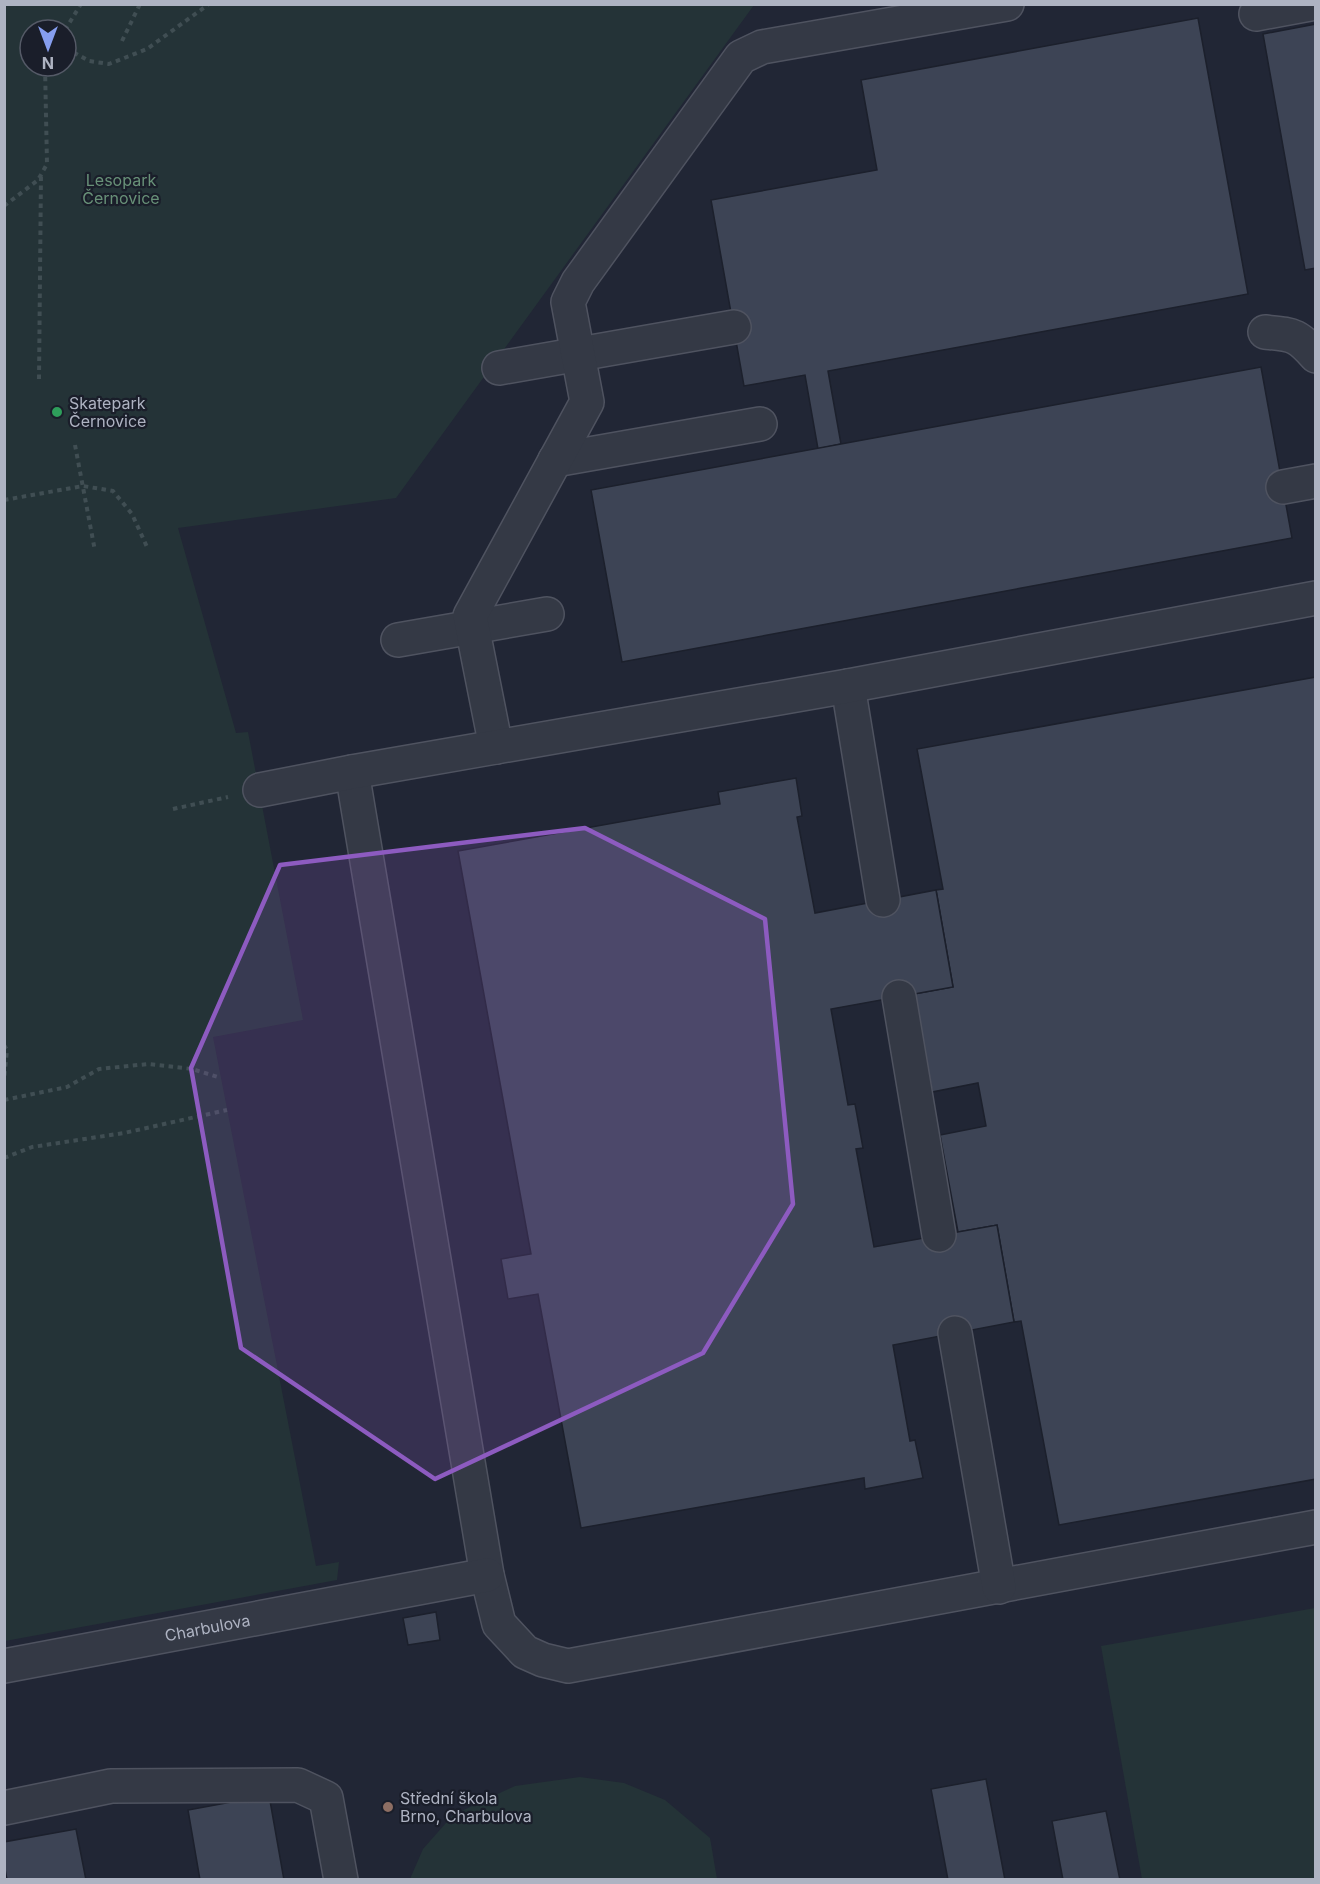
<svg xmlns="http://www.w3.org/2000/svg" width="1320" height="1884" viewBox="0 0 1320 1884" font-family="Inter,sans-serif">
  <style>
    .green { fill: #243337; fill-rule: evenodd }
    .building { fill: #3d4455; stroke: #1c202c; stroke-width: 1.5 }
    .lines { fill: none; stroke-linecap: round; stroke-linejoin: round }
    .minor-casing { stroke: #4f5360; stroke-width: 36 }
    .path { stroke: #404e53; stroke-width: 4; stroke-dasharray: 4.5 4.5; stroke-linecap: butt }
    .minor { stroke: #343945; stroke-width: 33 }
    .marked { fill: #8d5bc0; fill-opacity: 0.2; stroke: #8d5bc0; stroke-width: 4.5; stroke-linejoin: round }
    .leisure-dot { fill: #2e9e5b; stroke: #1a1e2a; stroke-width: 2 }
    .education-dot { fill: #8d6e63; stroke: #1a1e2a; stroke-width: 2 }
    .labels { text-anchor: middle; stroke-width: 4.5; stroke-linejoin: round; paint-order: stroke }
    .park-label { font-size: 16px; fill: #689178; stroke: #1a1e2a }
    .poi-label { font-size: 16px; fill: #aeb3c2; stroke: #1a1e2a; text-anchor: start }
    .street-label { font-size: 16px; fill: #aeb3c2; stroke: #1a1e2a }
  </style>
  <rect width="100%" height="100%" fill="#212635"/>
  <g class="green">
    <path d="M4,5H754L396,498L178,528L236,733L248,732L303,1020L213,1037L316,1566L339,1562L337,1580L5,1641ZM30,30H66V66H30Z"/>
    <path d="M1315,1608V1879H1142L1101,1646Z"/>
    <path d="M580,1777L624,1783L665,1800L710,1838L717,1879H410L423,1849L453,1815L515,1786Z"/>
  </g>
  <g class="building">
    <path d="M1198,18L1248,294L828,371L841,444L818,449L805,375L744,386L711,200L877,170L861,80Z"/>
    <path d="M1316,24V268L1305,270L1263,34Z"/>
    <path d="M1261,367L1292,538L622,662L591,490Z"/>
    <path d="M1316,677V1479L1059,1525L1021,1321L1014,1322L997,1225L958,1232L940,1135L986,1126L978,1083L932,1092L914,994L953,987L936,890L943,889L917,749Z"/>
    <path d="M796,778L802,816L797,817L815,913L936,890L953,987L831,1009L848,1105L855,1104L863,1148L856,1149L874,1247L997,1225L1014,1322L893,1345L910,1441L915,1440L923,1478L865,1489L864,1478L581,1528L538,1294L508,1299L501,1259L531,1254L458,851L720,804L718,792Z"/>
    <path d="M436,1612L440,1640L408,1645L403,1618Z"/>
    <path d="M986,1779L1005,1880H948L931,1789Z"/>
    <path d="M269,1795L284,1880H200L188,1810Z"/>
    <path d="M1106,1811L1120,1880H1063L1052,1821Z"/>
    <path d="M76,1829L86,1880H7L4,1864V1842Z"/>
  </g>
  <g class="lines">
    <defs>
      <g id="minor">
        <path d="M1256,14L1310,4"/>
        <path d="M1265,332C1293,335 1297,334 1316,356"/>
        <path d="M499,368L734,327"/>
        <path d="M555,460L760,424"/>
        <path d="M1283,487L1316,481"/>
        <path d="M398,640L547,614"/>
        <path d="M848,686L883,900"/>
        <path d="M496,747L470,616L587,402L568,302L578,282L741,57L762,47L1007,4"/>
        <path d="M352,772L487,1575L499,1624L525,1652L543,1660L568,1666L1316,1527"/>
        <path d="M260,790L352,772L848,686L1316,598"/>
        <path d="M899,997L939,1235"/>
        <path d="M955,1333L999,1587"/>
        <path id="s1" d="M4,1666L487,1575"/>
        <path d="M4,1808L111,1786L298,1785L326,1798L341,1880"/>
      </g>
    </defs>
    <use href="#minor" class="minor-casing"/>
    <g class="path">
      <path d="M65,30L81,4"/>
      <path d="M122,41L140,4"/>
      <path d="M66,48L89,61L109,64L147,49L209,4"/>
      <path d="M4,206L38,180L47,164L45,66"/>
      <path d="M39,379L41,174"/>
      <path d="M75,445L95,551"/>
      <path d="M4,500L83,486L113,491L132,514L147,547"/>
      <path d="M173,809L228,797"/>
      <path d="M4,1045L7,1050L4,1080"/>
      <path d="M4,1100L67,1087L99,1069L148,1064L192,1069L221,1078"/>
      <path d="M4,1158L32,1147L124,1133L227,1110"/>
    </g>
    <use href="#minor" class="minor"/>
  </g>
  <path class="marked" d="M585,828L765,919L793,1204L703,1353L435,1479L241,1348L191,1068L280,865Z"/>
  <circle class="leisure-dot" cx="57" cy="412" r="6"/>
  <circle class="education-dot" cx="388" cy="1807" r="6"/>
  <g class="labels">
    <g class="park-label">
      <text x="121" y="186">Lesopark<tspan x="121" dy="18">Černovice</tspan></text>
    </g>
    <g class="poi-label">
      <text x="69" y="409">Skatepark<tspan x="69" dy="18">Černovice</tspan></text>
      <text x="400" y="1804">Střední škola<tspan x="400" dy="18">Brno, Charbulova</tspan></text>
    </g>
    <g class="street-label">
      <text dy="6" stroke="none"><textPath href="#s1" startOffset="207">Charbulova</textPath></text>
    </g>
  </g>
  <rect width="1320" height="1884" fill="none" stroke="#aeb3c2" stroke-width="12"/>
  <g transform="translate(48 48) rotate(180)"><circle r="28" fill="#1a1e2a" stroke="#555a67" stroke-width="1.5"/>
  <path d="M0-4.5L10 22L0 15L-10 22Z" fill="#869eef"/>
  <text y="-9" font-size="16" font-weight="bold" text-anchor="middle" fill="#aeb3c2">N</text>
  </g>
</svg>
